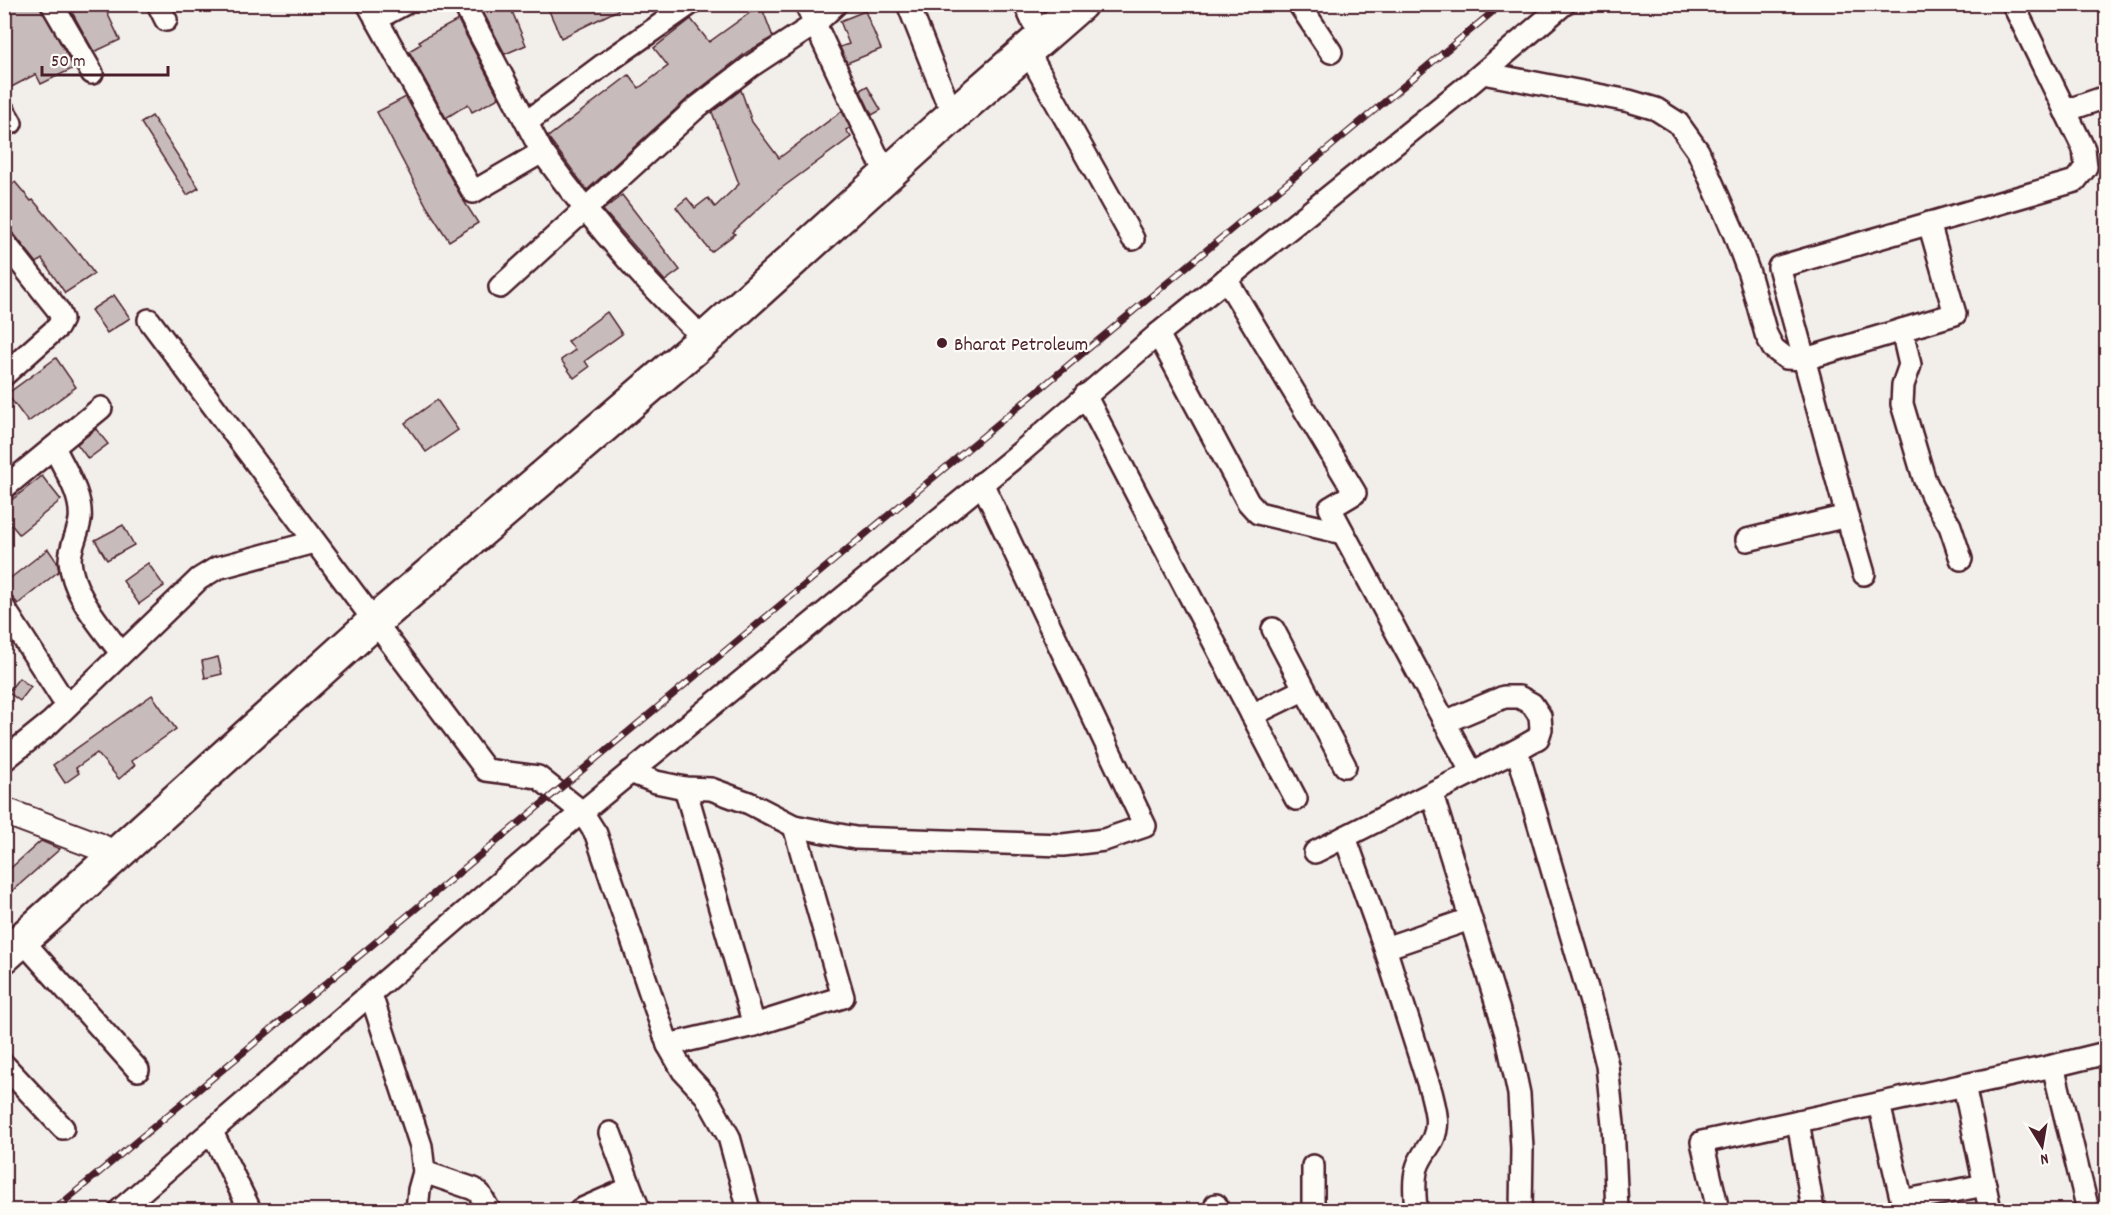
<svg xmlns="http://www.w3.org/2000/svg" width="2111" height="1215" viewBox="0 0 2111 1215" font-family="Dekko,sans-serif">
  <style>
    .building { fill: #c8bbbb; stroke: #4a1f2b; stroke-width: 1.5 }
    .lines { fill: none; stroke-linecap: round; stroke-linejoin: round }
    .minor-casing { stroke: #4a1f2b; stroke-width: 26 }
    .tertiary-casing { stroke: #4a1f2b; stroke-width: 30 }
    .primary-casing { stroke: #4a1f2b; stroke-width: 38 }
    .minor { stroke: #fdfcf7; stroke-width: 21 }
    .tertiary { stroke: #fdfcf7; stroke-width: 26 }
    .primary { stroke: #fdfcf7; stroke-width: 33 }
    .rail-casing { stroke: #4a1f2b; stroke-width: 7 }
    .rail { stroke: #fdfcf7; stroke-width: 4.5; stroke-dasharray: 14; stroke-linecap: butt }
    .poi-dot { fill: #4a1f2b; stroke: #fdfcf7; stroke-width: 2 }
    .labels { text-anchor: middle; stroke-width: 4.5; stroke-linejoin: round; paint-order: stroke }
    .poi-label { font-size: 20px; fill: #4a1f2b; stroke: #fdfcf7; text-anchor: start }
  </style>
  <rect width="100%" height="100%" fill="#f2efeb"/>
  <filter id="ink" filterUnits="userSpaceOnUse"><feTurbulence type="fractalNoise" baseFrequency=".0167" numOctaves="2"/><feDisplacementMap in="SourceGraphic" scale="12" xChannelSelector="R" yChannelSelector="G"/><feConvolveMatrix kernelMatrix="1 2 1 2 8 2 1 2 1" color-interpolation-filters="sRGB"/></filter>
  <g filter="url(#ink)">
    <g class="building">
      <path d="M4,4H39L74,68L41,84L36,74L4,91V33L11,30L4,17Z"/>
      <path d="M89,4H103L120,40L94,52L72,12Z"/>
      <path d="M479,4H509L526,45L505,54Z"/>
      <path d="M546,4H630L561,38Z"/>
      <path d="M762,8L773,37L747,52L688,98L587,190L548,137L629,75L639,88L668,66L654,48L691,19L709,42L751,12Z"/>
      <path d="M865,11L881,49L847,63L840,47L849,44L840,21Z"/>
      <path d="M458,20L499,98L472,112L468,104L446,118L409,51L421,44L419,41Z"/>
      <path d="M867,86L881,110L872,115L860,90Z"/>
      <path d="M741,90L752,122L779,158L842,111L850,128L846,130L851,137L779,190L733,232L735,234L711,252L676,207L687,198L695,208L708,198L715,207L739,184L712,112Z"/>
      <path d="M406,97L462,198L478,223L449,241L427,207L377,112Z"/>
      <path d="M152,116L199,188L187,195L141,123Z"/>
      <path d="M15,182L31,201L33,200L79,254L80,253L94,274L65,293L42,259L37,263L14,234L4,230V191Z"/>
      <path d="M622,195L680,270L665,281L603,210Z"/>
      <path d="M114,295L130,318L107,333L91,310Z"/>
      <path d="M607,312L622,334L585,361L589,367L574,378L561,360L575,350L568,341Z"/>
      <path d="M56,358L76,387L28,422L7,394Z"/>
      <path d="M437,400L458,430L426,452L405,423Z"/>
      <path d="M96,429L108,444L88,459L77,444Z"/>
      <path d="M42,476L61,500L19,534L4,516V506Z"/>
      <path d="M123,525L134,545L107,560L95,540Z"/>
      <path d="M48,549L57,562L59,571L18,604L4,587V583Z"/>
      <path d="M148,563L164,586L139,604L123,581Z"/>
      <path d="M218,657L222,674L205,678L202,661Z"/>
      <path d="M19,678L31,687L20,701L8,692Z"/>
      <path d="M152,695L176,729L131,761L135,765L119,779L97,753L76,768L79,773L65,783L53,765Z"/>
      <path d="M41,841L60,849L4,898V874Z"/>
    </g>
    <g class="lines">
      <defs>
        <g id="minor">
          <path d="M52,4L92,73"/>
          <path d="M158,4L166,20"/>
          <path d="M368,4L473,192L542,152C587,214 635,272 690,325"/>
          <path d="M464,4L542,152"/>
          <path d="M806,4L815,24L836,4"/>
          <path d="M908,4L945,97"/>
          <path d="M1025,4L1033,22"/>
          <path d="M1299,4L1331,52"/>
          <path d="M376,19L404,4"/>
          <path d="M1028,52L1133,239"/>
          <path d="M1483,73L1629,101L1656,109L1678,123L1698,151L1734,233L1749,273L1766,334L1773,348L1786,358L1805,359L1955,314L1929,223"/>
          <path d="M4,111L11,123"/>
          <path d="M2065,111L2106,97"/>
          <path d="M527,122L603,65L690,4"/>
          <path d="M4,242L58,310L62,319L58,327L4,375"/>
          <path d="M1226,279L1355,493L1330,508L1472,773"/>
          <path d="M500,287L696,108L751,66L815,24L878,158"/>
          <path d="M149,320L486,770L538,777L582,812L596,834L668,1045L683,1071L706,1096L729,1137L749,1210"/>
          <path d="M1902,330L1910,365L1903,385L1902,404L1924,478L1932,496L1950,526L1961,559"/>
          <path d="M1158,334L1248,502L1258,513L1343,533"/>
          <path d="M1085,395L1296,799"/>
          <path d="M54,447C64,469 83,495 80,520C78,534 70,547 70,560C72,595 101,626 121,653"/>
          <path d="M4,488L101,408"/>
          <path d="M1847,516L1864,574"/>
          <path d="M1747,540L1847,516L1779,267L2075,181L2086,167L2084,149L2013,4"/>
          <path d="M4,608L67,706"/>
          <path d="M1273,629L1345,766"/>
          <path d="M1252,715L1303,690"/>
          <path d="M1517,750L1593,1009L1607,1065L1613,1124L1617,1210"/>
          <path d="M4,760L50,723L199,579L217,568L314,542"/>
          <path d="M630,772L656,782L685,788L711,789L749,803L794,826L855,838L1063,845L1104,840L1145,826L982,483"/>
          <path d="M685,788L754,1025"/>
          <path d="M1432,794L1507,1037L1519,1094L1522,1149L1521,1210"/>
          <path d="M1345,837L1385,948L1431,1092C1435,1108 1440,1124 1433,1139C1428,1149 1420,1157 1417,1168C1413,1181 1415,1197 1416,1210"/>
          <path d="M1315,852L1517,750L1538,738L1541,729L1540,716L1532,704L1519,697H1504L1445,722"/>
          <path d="M22,940L138,1070"/>
          <path d="M1385,948L1470,919"/>
          <path d="M371,995L421,1146L424,1172L419,1190L417,1210"/>
          <path d="M668,1045L754,1025L843,997L794,826"/>
          <path d="M4,1065L63,1128"/>
          <path d="M2053,1066L2088,1210"/>
          <path d="M1964,1085L1990,1210"/>
          <path d="M1879,1104L1904,1210"/>
          <path d="M1798,1121L1813,1210"/>
          <path d="M212,1132L250,1210"/>
          <path d="M610,1133L639,1210"/>
          <path d="M1313,1166V1210"/>
          <path d="M424,1172L474,1189L480,1194L489,1210"/>
          <path d="M1902,1201L1985,1185"/>
          <path d="M120,1210L565,826L1021,452L1158,334L1472,82L1564,4"/>
          <path d="M580,1210L630,1188"/>
          <path d="M1216,1210V1205"/>
          <path d="M1718,1210L1702,1142L2053,1066L2106,1053"/>
        </g>
        <path id="tertiary" d="M4,811L98,846L117,856"/>
        <path id="primary" d="M4,956L374,622L705,339L953,115L1080,4"/>
      </defs>
      <use href="#minor" class="minor-casing"/>
      <use href="#tertiary" class="tertiary-casing"/>
      <use href="#primary" class="primary-casing"/>
      <use href="#minor" class="minor"/>
      <use href="#tertiary" class="tertiary"/>
      <use href="#primary" class="primary"/>
      <defs>
        <path id="rail" d="M54,1210L1502,4"/>
      </defs>
      <use href="#rail" class="rail-casing"/>
      <use href="#rail" class="rail"/>
    </g>
  </g>
  <circle class="poi-dot" cx="942" cy="343" r="6"/>
  <g class="labels">
    <g class="poi-label">
      <text x="954" y="350">Bharat Petroleum</text>
    </g>
  </g>
  <rect width="2111" height="1215" fill="none" stroke="#fdfcf7" stroke-width="24"/>
  <rect x="12" y="12" width="2087" height="1191" fill="none" stroke="#4a1f2b" stroke-width="2" filter="url(#ink)"/>
  <g transform="translate(2042 1146) rotate(169)" stroke="#fdfcf7" stroke-width="4.5" paint-order="stroke">
  <path d="M0-4.5L10 22L0 15L-10 22Z" fill="#4a1f2b"/>
  <text y="-9" font-size="16" font-weight="bold" text-anchor="middle" fill="#4a1f2b">N</text>
  </g>
  <path d="M42 66v9h126v-9" fill="none" stroke="#4a1f2b" stroke-width="3"/>
  <text x="51" y="66" font-size="18" fill="#4a1f2b" stroke="#fdfcf7" stroke-width="4.5" paint-order="stroke">50 m</text>
</svg>
